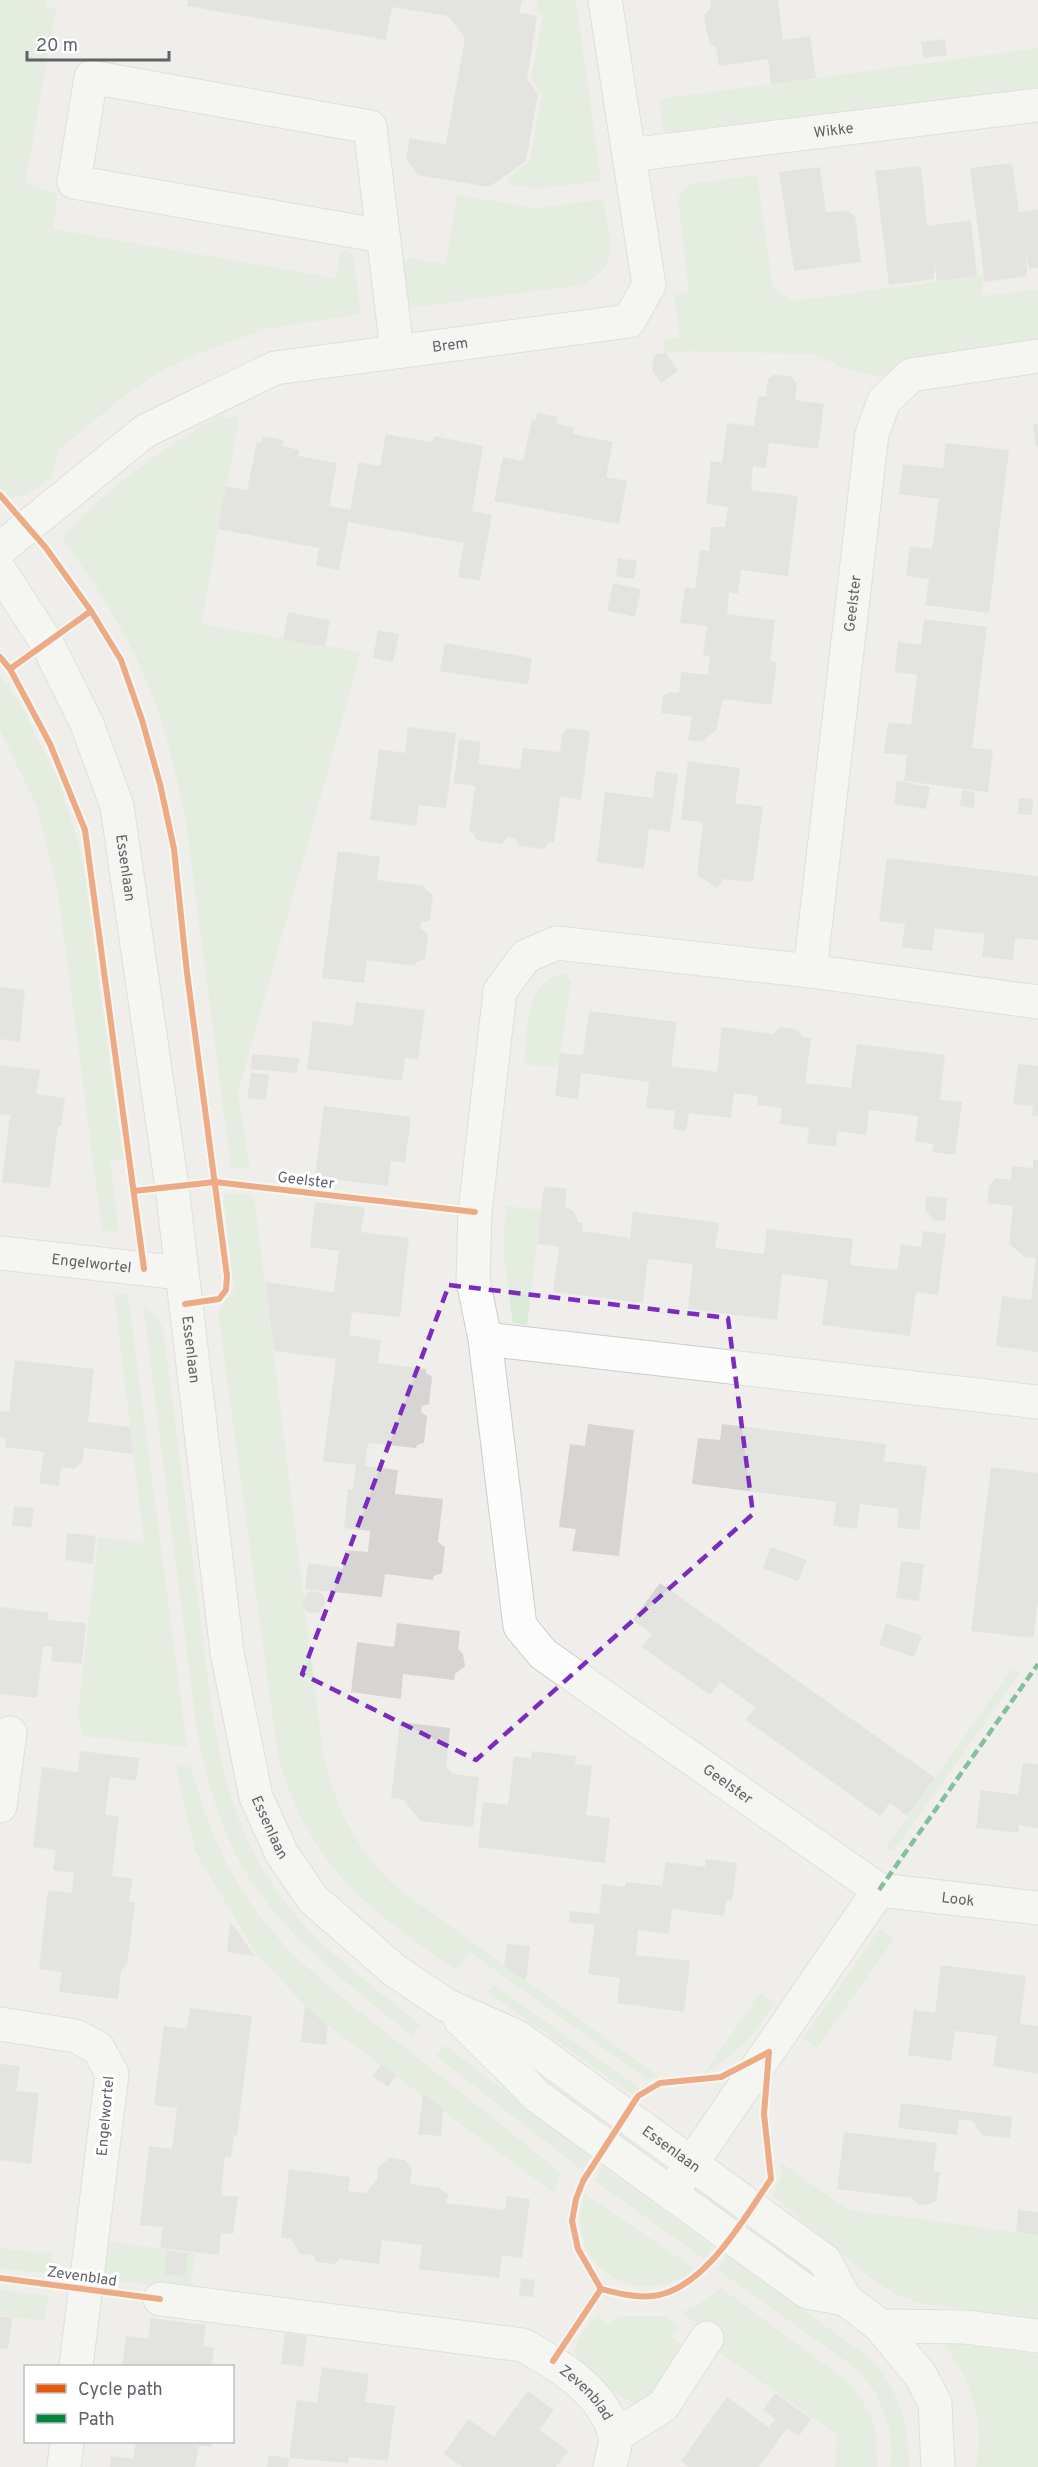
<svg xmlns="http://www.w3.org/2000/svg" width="1038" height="2467" viewBox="0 0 1038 2467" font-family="Overpass,sans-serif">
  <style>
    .green { fill: #d8ebd6 }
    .building { fill: #d6d5d3 }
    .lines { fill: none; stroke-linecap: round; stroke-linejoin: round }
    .minor-casing { stroke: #cbcccc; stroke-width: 35 }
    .minor { stroke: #fdfcfc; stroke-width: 33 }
    .quiet { stroke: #00873e; stroke-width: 4.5; stroke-dasharray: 9 4.5; stroke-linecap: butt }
    .cycleway-casing { stroke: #fff; stroke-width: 10 }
    .cycleway { stroke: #e8590c; stroke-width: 6 }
    .marked { fill: none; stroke: #7b2cbf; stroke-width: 4.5; stroke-dasharray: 12 8; stroke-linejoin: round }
    .labels { text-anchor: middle; stroke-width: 6; stroke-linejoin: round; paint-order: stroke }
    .street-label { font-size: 15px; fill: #5f6368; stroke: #fff }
  </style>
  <rect width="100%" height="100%" fill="#efeeea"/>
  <g class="green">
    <path d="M0,0H46L45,6L56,8L25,184L58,193L53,229L335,278L341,251H349L353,257L361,314L266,329L210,349L162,370L119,400L59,450L51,478L28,493L11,498L0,485Z"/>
    <path d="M538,0H576L601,181L536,189L508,184L509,177L530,162L542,93L531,78L543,13L535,11Z"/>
    <path d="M1038,48V91L674,136L664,133L659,99Z"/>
    <path d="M757,175L773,289L794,301L984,275L982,296L1038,289V340L894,368L883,377L849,370L813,354L689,351L664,354L663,340L680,338L674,294L689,292L678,198L690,184Z"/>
    <path d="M457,195L536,208L603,199C609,238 624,265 581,285L407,308L402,265L409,258L446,264Z"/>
    <path d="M222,414L226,420L240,414L201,624L361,652L238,1093L250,1169L231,1167L187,829C179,787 170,745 156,704C134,644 99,589 62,538C102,491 169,444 222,414Z"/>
    <path d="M0,674L19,702L57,776L82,854L123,1159L110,1161L119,1233L102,1230L58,891L38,809L0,730Z"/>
    <path d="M564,973L571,982L558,1068L524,1064C528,1031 523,982 564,973Z"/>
    <path d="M232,1193L254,1196L323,1754C338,1813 352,1841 393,1885L658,2076L648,2080L470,1952L456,1970C363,1904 313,1871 278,1757L218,1311L234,1290L224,1199L225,1195Z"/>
    <path d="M506,1206L541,1210L527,1325L513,1323L503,1249Z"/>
    <path d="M114,1293L128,1295L187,1747L82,1736L78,1714L98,1538L144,1541Z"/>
    <path d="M143,1303L156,1316L163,1328C175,1418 186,1509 198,1599C210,1691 215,1789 263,1870C301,1935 364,1979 421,2025L412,2036C344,1980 268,1926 231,1844C213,1805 204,1766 196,1725Z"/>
    <path d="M1012,1669L1020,1673L898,1845L892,1850H884Z"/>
    <path d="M175,1764L190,1765C203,1812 220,1858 247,1898C285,1956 341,1996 394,2039C450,2083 505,2128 561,2173L554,2193L315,2016L257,1955L195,1851Z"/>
    <path d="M880,1929L894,1939L817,2048L803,2038Z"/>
    <path d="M494,1985L639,2088L633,2095L488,1992Z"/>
    <path d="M760,1993L775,2003L747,2042L712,2070L704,2073Z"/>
    <path d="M445,2045L590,2157L582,2170L436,2056Z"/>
    <path d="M781,2163L849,2210L1038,2235V2319L925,2304L900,2296L877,2283L772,2195L782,2175Z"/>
    <path d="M603,2167L713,2247L704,2259L594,2180Z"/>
    <path d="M585,2194L695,2269C634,2314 561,2263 585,2194Z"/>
    <path d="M109,2242L195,2253L190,2290L104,2279Z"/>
    <path d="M0,2248L53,2254L51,2274L0,2268Z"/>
    <path d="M727,2256L870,2358C900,2392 908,2422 909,2467H890L892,2454L889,2426L876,2393L857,2369L717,2269Z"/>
    <path d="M721,2288L851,2384L871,2415L876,2433L877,2467H835L837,2435L716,2350L722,2341L681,2312L697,2306Z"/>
    <path d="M0,2290L48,2296L44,2321L0,2315Z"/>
    <path d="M597,2315L608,2324L620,2316H664L679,2326L671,2337L681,2344L684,2352L664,2386L640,2404C622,2400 573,2372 575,2350C576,2337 589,2325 597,2315Z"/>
    <path d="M948,2342L1038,2355V2467H976C985,2421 972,2383 945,2346Z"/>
  </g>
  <g class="building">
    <path d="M188,0H522L519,13L537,16L527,79L538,94L526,161L489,187L418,175L406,159L410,138L446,144L465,38L448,16L392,7L386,40L187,6Z"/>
    <path d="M710,0H778L783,40L810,36L816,78L771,84L768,59L719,66L716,47L709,42L706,28L704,15L711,7Z"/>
    <path d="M945,39L947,55L924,58L921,42Z"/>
    <path d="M1012,163L1019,212L1038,209V268L1029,269L1026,253L1027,276L985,282L970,168Z"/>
    <path d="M921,166L927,226L971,220L977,276L937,281L934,262V279L889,285L875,171Z"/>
    <path d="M820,167L826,213L846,210L855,216L861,262L794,271L779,172Z"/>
    <path d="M666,353L678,371L661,383L652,370L654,355Z"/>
    <path d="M773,375L791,376L797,384L795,400L824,404L818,449L769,443L766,468L753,466L751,490L798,496L788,576L741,570L738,594L729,592L727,614L775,620L770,661L777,662L771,705L723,699L716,730L702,742L688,740L692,717L661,713L663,696L669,692L679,693L681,672L708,675L710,656L703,655L707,626L680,623L685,587L695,589L700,550L709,551L711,527H725L728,507L706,504L711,461L722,463L727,423L754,426L758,396L766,397L768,379Z"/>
    <path d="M537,413L558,417L556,424L574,428L573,434L613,442L606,477L627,481L619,524L494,501L503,457L523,461L532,420L536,421Z"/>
    <path d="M1038,424V446H1036L1033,425Z"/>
    <path d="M386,434L432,442L434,436L483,446L472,511L492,515L480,581L458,577L464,543L348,522L339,570L316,566L319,548L218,529L226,486L247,490L257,442L261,443L262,436L283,440L282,446L299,450L298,456L337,463L329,506L350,510L359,462L380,466Z"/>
    <path d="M946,443L1009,450L989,613L925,605L929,579L906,576L910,546L932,549L939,499L899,494L903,464L943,468Z"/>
    <path d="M618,558L637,561L634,579L616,576Z"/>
    <path d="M613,583L641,589L635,617L607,611Z"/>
    <path d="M288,612L330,620L325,647L283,639Z"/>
    <path d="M924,619L987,627L972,748L993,750L988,792L904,781L907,755L884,753L888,722L911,725L917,675L895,672L898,642L921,645Z"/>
    <path d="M378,630L399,634L393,662L373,658Z"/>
    <path d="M445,643L532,658L528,685L440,671Z"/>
    <path d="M408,727L456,733L446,808L419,805L416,826L370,820L379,749L405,753Z"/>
    <path d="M568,728L590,731L581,800L560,797L554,843L549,842L544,849L519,846L515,838L507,837L502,844L477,840L473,833L469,832L475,786L454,783L459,739L481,742L478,764L520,769L523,748L560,752L562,734Z"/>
    <path d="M688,761L740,768L735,803L763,807L753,882L724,879L717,888L697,875L703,822L681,820Z"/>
    <path d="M656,771L678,774L670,832L649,829L644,869L597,862L605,792L653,798Z"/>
    <path d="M897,781L930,787L926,809L894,804Z"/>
    <path d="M962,790L975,792L974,808L960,806Z"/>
    <path d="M1019,798L1033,799L1032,815L1018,814Z"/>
    <path d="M338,851L380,857L377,880L425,886V889L433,894L430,920L421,923L420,928L428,934L425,959L416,962V966L367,960L364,983L322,978Z"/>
    <path d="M887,858L1038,876V940L1015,938L1013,960L982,957L985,934L959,931L935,928L932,951L902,947L905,924L879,921Z"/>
    <path d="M0,987L25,990L20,1042L0,1039Z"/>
    <path d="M356,1002L425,1010L418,1060L405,1058L402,1081L307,1069L313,1021L353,1026Z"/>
    <path d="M589,1011L677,1022L671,1066L717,1072L722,1027L773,1034L780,1027L798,1030L802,1037L811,1038L805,1083L851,1088L857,1044L945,1055L940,1100L962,1102L955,1155L932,1152L934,1144L915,1141L918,1116L869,1110L866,1135L837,1131L836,1147L807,1143L809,1128L780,1124L782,1108L757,1105L758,1096L734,1093L731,1118L689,1113L686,1131L673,1129L675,1111L646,1108L649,1082L581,1073L578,1099L555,1096L560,1053L583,1055Z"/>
    <path d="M252,1054L299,1058L297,1073L251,1069Z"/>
    <path d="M1018,1064L1038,1066V1116L1032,1115L1033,1106L1013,1104Z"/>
    <path d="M0,1065L40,1070L36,1094L65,1098L61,1126H58L50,1188L2,1182L10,1115L0,1114Z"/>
    <path d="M251,1073L269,1075L266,1100L247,1098Z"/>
    <path d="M324,1106L411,1117L405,1163L391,1161L388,1186L315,1177Z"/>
    <path d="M1033,1160H1038V1352L996,1346L1002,1296L1031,1300L1036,1258L1025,1257L1009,1244L1013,1206L987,1203L989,1186L996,1178L1011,1180L1012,1166L1033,1168Z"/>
    <path d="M544,1186L567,1189L565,1207L574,1211L578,1222L583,1223L582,1231L630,1238L633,1212L676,1217L719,1223L715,1248L764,1254L767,1229L853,1239L850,1265L897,1270L901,1244L921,1247L923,1231L946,1234L938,1295L916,1292L910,1336L822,1325L828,1280L782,1274L777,1320L688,1309L693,1264L648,1259L643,1303L553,1292L559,1247L537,1244Z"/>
    <path d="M927,1196L947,1198L945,1221L933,1220L925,1209Z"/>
    <path d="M315,1202L365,1208L361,1232L409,1238L400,1317L352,1312L349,1335L381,1340L378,1363L426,1369V1373L432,1377L429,1404L422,1406L421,1412L427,1416L424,1443L417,1445L416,1448L368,1443L365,1466L398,1470L395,1494L443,1499L438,1542L445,1547L442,1573L434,1576L433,1580L385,1574L382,1597L305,1589L308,1563L343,1568L345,1550L368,1552L370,1531L344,1528L348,1489L353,1490L356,1465L323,1461L336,1359L274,1351L265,1282L334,1292L339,1251L310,1247Z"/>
    <path d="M15,1360L94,1369L88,1422L130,1427L133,1454L84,1448L82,1462L74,1469L61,1467L59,1486L39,1483L44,1452L5,1447L6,1438L0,1437V1411L9,1412Z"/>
    <path d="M588,1424L634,1430L619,1556L572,1551L576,1529L559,1527L570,1444L585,1446Z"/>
    <path d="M722,1424L886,1444L884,1461L927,1466L919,1530L897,1528L899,1509L860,1504L857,1529L833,1526L836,1502L692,1484L698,1438L720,1440Z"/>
    <path d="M991,1467L1038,1473V1599L1033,1638L971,1631Z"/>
    <path d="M14,1506L34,1508L31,1528L12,1525Z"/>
    <path d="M67,1533L96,1536L93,1564L65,1560Z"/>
    <path d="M771,1547L807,1560L798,1581L763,1568Z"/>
    <path d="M901,1561L924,1564L919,1601L896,1598Z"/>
    <path d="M660,1583L935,1778L907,1816L890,1803L880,1816L746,1720L755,1707L720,1682L710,1695L642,1647L652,1634L633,1620Z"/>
    <circle cx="314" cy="1602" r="11"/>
    <path d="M0,1607L49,1613L48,1620L86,1623L82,1664L51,1661L53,1647L43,1646L37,1698L0,1694Z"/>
    <path d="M397,1623L460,1631L458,1649L463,1654L465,1666L455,1674L454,1680L403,1674L401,1699L351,1692L357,1642L394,1647Z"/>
    <path d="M886,1623L922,1636L914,1657L879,1645Z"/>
    <path d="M400,1722L450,1728L446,1767L453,1774L479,1777L473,1827L420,1821L404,1800L391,1798Z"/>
    <path d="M80,1751L139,1758L136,1781L110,1777L105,1815L119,1816L112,1876L133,1879L129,1902H135L127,1965L121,1970L118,1999L59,1992L62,1972L39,1969L48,1890L72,1893L74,1873L53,1870L56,1850L33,1847L42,1767L78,1772Z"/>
    <path d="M532,1751L576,1756L575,1764L592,1766L586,1815L610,1818L605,1863L478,1847L483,1802L508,1805L514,1756L531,1759Z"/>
    <path d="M1023,1763L1038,1764V1828L1019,1825L1018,1833L976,1828L981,1790L1018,1795Z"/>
    <path d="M705,1859L737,1863L732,1901L726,1900L724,1916L672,1909L669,1934L638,1930L636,1955L690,1961L684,2012L617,2003L620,1978L588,1974L595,1925L569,1922L570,1911L599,1914L602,1884L625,1887L626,1882L662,1886L666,1862L705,1867Z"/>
    <path d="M230,1921L247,1945L255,1956L227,1952Z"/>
    <path d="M507,1944L530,1946L526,1981L504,1966Z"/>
    <path d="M941,1965L1026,1976L1020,2024L1038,2026V2074L993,2066L997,2036L955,2031L951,2061L908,2055L914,2010L935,2013Z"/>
    <path d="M305,2006L328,2026L326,2045L301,2042Z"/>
    <path d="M190,2008L252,2016L237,2136L234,2135L231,2158L225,2157L221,2195L238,2197L233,2234L221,2233L219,2255L160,2248L163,2227L140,2225L149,2146L172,2149L177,2108L154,2105L164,2026L187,2029Z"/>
    <path d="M0,2064L20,2066L16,2091L39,2093L31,2164L0,2160Z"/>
    <path d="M381,2064L396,2075L388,2087L373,2076Z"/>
    <path d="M423,2094L443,2109L441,2136L418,2134Z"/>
    <path d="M901,2103L1012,2117L1010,2138L982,2135L973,2121L959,2119L957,2135L898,2128Z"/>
    <path d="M844,2132L937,2143L933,2171L940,2172L936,2201L928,2205L918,2204L912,2198L837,2189Z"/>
    <path d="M390,2157L405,2160L412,2168L410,2184L440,2188L448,2195L446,2203L505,2210L507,2196L530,2199L522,2258L502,2255L499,2278L419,2269L422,2245L382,2240L379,2264L339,2259L335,2264L316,2262L313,2255L300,2254L291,2239L281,2238L289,2169L350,2177L348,2191L366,2193L377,2180L378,2168Z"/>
    <path d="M1018,2210L1038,2212V2235L1016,2232Z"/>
    <path d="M167,2251L188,2254L185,2276L164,2274Z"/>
    <path d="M521,2278L535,2280L533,2297L519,2296Z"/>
    <path d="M0,2316L12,2318L8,2349L0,2348Z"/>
    <path d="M151,2318L206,2325L203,2346L214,2348L212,2366H122L126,2336L148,2339Z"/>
    <path d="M285,2333L307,2336L303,2367L281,2364Z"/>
    <path d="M322,2367L369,2374L365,2402L395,2406L388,2461L349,2457L348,2463L289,2458L288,2467H267L269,2455L289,2458L297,2400L317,2403Z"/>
    <path d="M528,2391L554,2410L539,2430L568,2451L556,2467H463L444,2454L468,2419L494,2437Z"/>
    <path d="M775,2393L811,2419L799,2436L787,2428L759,2467H689L681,2461L727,2397L769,2428L775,2419L763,2410Z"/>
    <path d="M136,2442H212V2447L199,2446L195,2467H110L111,2456L133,2459Z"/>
  </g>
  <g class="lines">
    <defs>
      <g id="minor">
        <path id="s1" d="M629,155L1038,105"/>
        <path d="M382,236L74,182L91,77L370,127L397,350"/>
        <path id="s2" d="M0,549L145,431L275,368L629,321L649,285L605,0"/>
        <path id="s3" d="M0,571L47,643L87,724L117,806L172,1187L227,1652L256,1797L282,1854L313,1899L394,1970L446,2005L518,2037L825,2261L845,2299L880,2326L921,2376L935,2403L938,2467"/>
        <path id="s4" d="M810,971L872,434L884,401L911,375L1038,356"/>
        <path id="s5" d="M1038,1002L810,971L557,943L526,956L500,991L475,1212L473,1280L485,1339L520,1626L543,1654L879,1890L1038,1908"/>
        <path id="s6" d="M0,1253L181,1273"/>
        <path d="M485,1339L1038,1402"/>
        <path d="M0,1806L10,1733"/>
        <path d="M460,2019L537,2096L807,2292L845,2299"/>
        <path d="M0,2024L76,2036L98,2048L112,2074L76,2366"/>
        <path d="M680,2180L879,1890"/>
        <path id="s7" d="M160,2299L523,2345C559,2365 604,2392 615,2435C617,2444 611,2458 610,2467"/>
        <path d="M880,2326L965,2327L1038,2336"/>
        <path d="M615,2436L663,2406L707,2338"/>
        <path d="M64,2467L67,2442"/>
      </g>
    </defs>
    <use href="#minor" class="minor-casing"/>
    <use href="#minor" class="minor"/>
    <path class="quiet" d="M879,1890L1038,1664"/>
    <defs>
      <g id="cycleway">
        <path d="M0,495L46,548L91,611L121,660L142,720L160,784L174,849L187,973L227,1276L226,1290L219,1299L185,1304"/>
        <path d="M0,657L10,669L50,744L85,830L144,1269"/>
        <path d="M10,669L91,611"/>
        <path d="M134,1191L215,1182L475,1212"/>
        <path d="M769,2052L764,2114L771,2179C744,2218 704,2291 652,2296C635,2298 617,2293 601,2289L578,2249L572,2221L576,2199L583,2181L638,2096L660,2083L721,2077Z"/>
        <path d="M0,2278L160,2299"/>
        <path d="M553,2361L601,2289"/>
      </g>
    </defs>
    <use href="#cycleway" class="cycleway-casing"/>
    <use href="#cycleway" class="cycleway"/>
  </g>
  <path d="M0 0H1038V2467H0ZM449,1285L728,1318L753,1514L476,1760L302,1674Z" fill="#efeeea" fill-opacity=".55" fill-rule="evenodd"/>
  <path class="marked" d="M449,1285L728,1318L753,1514L476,1760L302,1674Z"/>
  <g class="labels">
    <g class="street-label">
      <text dy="5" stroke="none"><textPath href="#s1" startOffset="206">Wikke</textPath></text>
      <text dy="5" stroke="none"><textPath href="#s2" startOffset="508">Brem</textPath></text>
      <text dy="5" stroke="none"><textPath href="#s4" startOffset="370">Geelster</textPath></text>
      <text dy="5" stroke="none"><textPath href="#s3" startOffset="326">Essenlaan</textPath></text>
      <text transform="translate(306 1180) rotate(7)" y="5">Geelster</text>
      <text dy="5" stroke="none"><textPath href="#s6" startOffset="92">Engelwortel</textPath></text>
      <text dy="5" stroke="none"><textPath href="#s3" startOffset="812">Essenlaan</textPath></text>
      <text dy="5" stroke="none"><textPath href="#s5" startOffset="1464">Geelster</textPath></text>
      <text dy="5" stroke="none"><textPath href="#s3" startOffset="1298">Essenlaan</textPath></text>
      <text dy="5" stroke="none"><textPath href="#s5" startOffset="1728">Look</textPath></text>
      <text transform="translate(105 2116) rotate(-85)" y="5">Engelwortel</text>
      <text dy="5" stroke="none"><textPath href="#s3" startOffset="1821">Essenlaan</textPath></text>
      <text transform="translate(82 2276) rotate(8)" y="5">Zevenblad</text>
      <text dy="5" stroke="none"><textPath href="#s7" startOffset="446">Zevenblad</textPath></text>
    </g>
  </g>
  <rect x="24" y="2365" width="210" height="78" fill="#ffffff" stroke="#bfc1c3" stroke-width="1.5"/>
  <rect x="36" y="2384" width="30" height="9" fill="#e8590c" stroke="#bfc1c3" stroke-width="1.5"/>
  <text x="78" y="2395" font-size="18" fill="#5f6368">Cycle path</text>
  <rect x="36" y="2414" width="30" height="9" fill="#00873e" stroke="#bfc1c3" stroke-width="1.5"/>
  <text x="78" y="2425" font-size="18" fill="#5f6368">Path</text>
  <path d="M27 51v9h142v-9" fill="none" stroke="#5f6368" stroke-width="3"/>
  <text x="36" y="51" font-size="18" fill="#5f6368" stroke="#ffffff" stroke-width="4.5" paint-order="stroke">20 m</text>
</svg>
